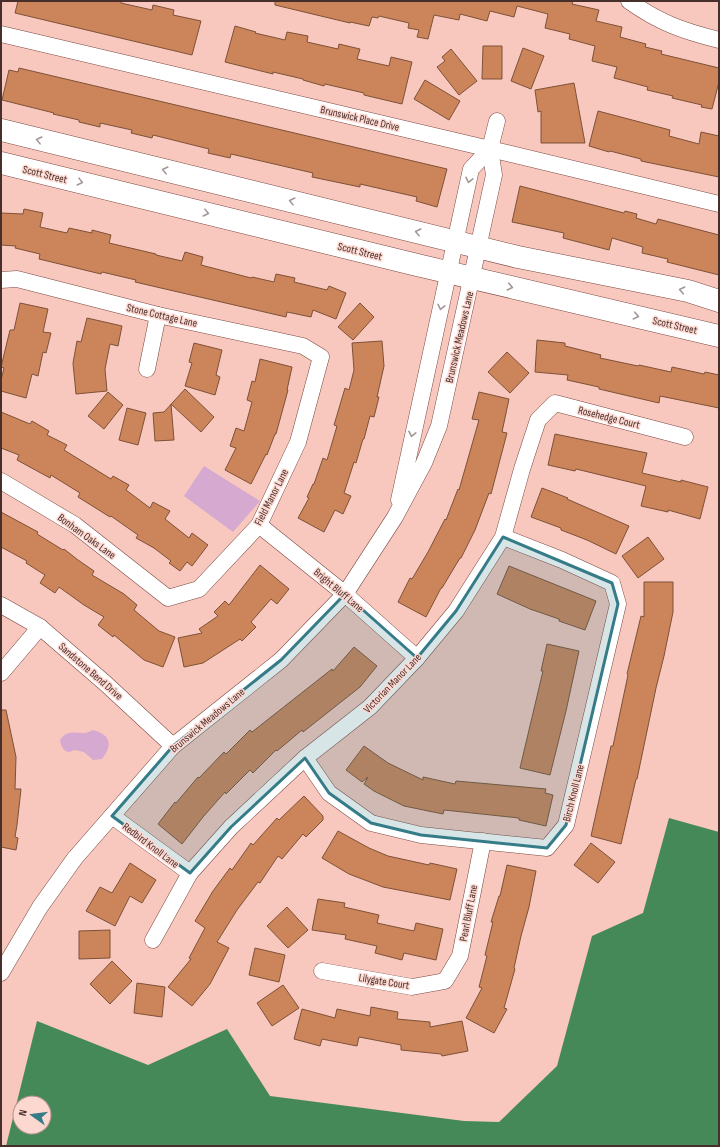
<svg xmlns="http://www.w3.org/2000/svg" width="720" height="1147" viewBox="0 0 720 1147" font-family="'Sofia Sans Condensed',sans-serif">
  <style>
    .green { fill: #d5a9d0 }
    .water { fill: #448957; fill-rule: evenodd }
    .building { fill: #cc845a; stroke: #7e5137 }
    .lines { fill: none; stroke-linecap: round; stroke-linejoin: round }
    .street-casing { stroke: #7c4940; stroke-width: 17 }
    .secondary-casing { stroke: #7c4940; stroke-width: 23 }
    .street { stroke: #fff; stroke-width: 16 }
    .secondary { stroke: #fff; stroke-width: 22 }
    .oneway { stroke: #a39795 }
    .marked { fill: #367c88; fill-opacity: 0.2; stroke: #367c88; stroke-width: 3; stroke-linejoin: round }
    .labels { text-anchor: middle; stroke-width: 3; stroke-linejoin: round; paint-order: stroke }
    .street-label { font-size: 11px; fill: #472f2b; stroke: #fdd8d1 }
  </style>
  <rect width="100%" height="100%" fill="#f8c8bf"/>
  <g class="green">
    <path d="M204,466L260,501L233,532L184,496Z"/>
    <path d="M93,730C111,735 113,745 102,759L93,760L84,752L75,750L69,752C63,751 61,746 60,740C67,730 74,733 84,733C87,733 90,731 93,730Z"/>
  </g>
  <path class="water" d="M669,818L719,832V1146H6L37,1021L148,1065L227,1029L270,1096L464,1121L499,1122L557,1066L592,936L643,913ZM20,1103H44V1127H20Z"/>
  <g class="building">
    <path d="M18,1H121V3L152,10L153,5L174,10L173,15L201,21L192,55L15,13Z"/>
    <path d="M275,1H573L572,4L599,10L596,21L622,27L620,37L646,44L645,47L662,51L661,54L719,68V82L712,109L701,107L702,105L672,98L673,96L647,90L648,87L614,78L617,67L592,61L595,46L569,39L570,34L545,28L548,14L517,6L514,17L490,11L487,21L460,14L459,20L434,15L428,39L417,37L419,30L408,28L409,23L379,16L378,18L372,17L369,26L350,22V23L275,5Z"/>
    <path d="M235,26L256,32L255,33L285,40L287,32L308,36L307,42L338,49L339,44L360,49L357,59L389,66L391,57L412,62L402,104L364,95V93L325,84L324,86L303,80V79L273,72V74L225,62Z"/>
    <path d="M483,46H502V79H482Z"/>
    <path d="M523,48L544,56L531,89L511,81Z"/>
    <path d="M451,49L477,81L459,95L437,67L445,61L442,57Z"/>
    <path d="M19,68L447,169L437,207L416,201L417,197L360,184V187L312,177L313,173L231,154L230,158L208,153L209,149L153,135L152,138L131,133L132,130L100,123V127L79,122V120L53,114L54,113L2,100L9,70L18,72Z"/>
    <path d="M425,80L460,101L449,120L414,99Z"/>
    <path d="M574,83L585,143H541V111L538,112L535,90Z"/>
    <path d="M598,111L670,130L669,136L699,144L701,132L719,136V177L641,161V159L610,151L609,152L589,146Z"/>
    <path d="M520,186L624,213L625,211L637,214L636,218L656,224L658,219L719,235V275L667,262L668,259L642,253L643,247L612,238L609,250L563,238L564,233L512,222Z"/>
    <path d="M24,209L43,213L40,227L67,233L69,228L92,233V230L111,235L109,243L156,254V255L182,261L185,252L203,257L201,265L251,278L252,277L274,282L276,274L295,278L294,282L327,290L329,286L346,293L336,319L313,310L311,317L287,312L286,317L135,282L136,280L102,272L101,274L39,259L40,254L15,248L16,246L1,245V213L23,214Z"/>
    <path d="M20,303L48,309L43,332L51,333L46,353L43,352L38,376L32,374L26,398L1,391V380L4,368L1,367L10,330H14Z"/>
    <path d="M360,303L374,317L353,340L338,327Z"/>
    <path d="M87,318L122,326L118,346L110,344L105,369L107,391L76,394L73,363L77,341L81,342Z"/>
    <path d="M537,340L565,343V346L601,355L600,358L638,366L639,365L671,372L672,367L704,374L705,372L719,375V408L660,396L659,403L599,389V387L567,380L568,375L535,372Z"/>
    <path d="M382,341L384,366L377,397H379L374,417L370,416L364,439H363L356,463L354,462L344,493L351,496L343,514L335,510L324,532L298,518L309,498L307,497L313,484H314L323,458L327,460L337,426L334,425L345,388L349,390L354,370L352,343Z"/>
    <path d="M194,343L222,350L216,375L220,377L215,395L185,386L192,363L189,362Z"/>
    <path d="M507,352L529,373L510,393L488,372Z"/>
    <path d="M260,359L292,367L287,390H288L276,434H275L267,455L266,454L251,484L225,470L236,448L230,446L236,428L244,431L252,402L247,400L252,381L255,382Z"/>
    <path d="M185,389L214,417L201,432L171,404L174,440L155,441L153,413L164,412Z"/>
    <path d="M108,392L123,405L104,429L88,416Z"/>
    <path d="M479,392L509,399L502,432L507,433L491,494L489,493L475,530L461,558H460L442,588H441L426,617L398,602L410,578L412,579L428,552L445,519L446,520L458,489L459,490L479,420L472,419Z"/>
    <path d="M127,408L146,413L138,445L119,440Z"/>
    <path d="M1,412L30,424L32,421L49,431L47,435L67,445L64,450L111,479L113,476L129,485L126,490L150,508L153,502L170,511L165,519L189,538L192,533L208,545L192,566L187,562L180,571L169,563L171,561L154,548L136,538L138,535L111,516L110,517L78,497L80,493L51,475L50,478L17,460L19,455L1,448Z"/>
    <path d="M555,434L647,453L642,473L681,482V480L708,487L700,519L668,510V512L641,506L646,486L576,469L575,471L548,465Z"/>
    <path d="M542,488L568,498L567,499L629,526L616,554L587,540L561,530V528L531,517Z"/>
    <path d="M1,512L38,532L37,534L63,550L64,549L78,560L94,571L92,575L124,594L137,605L134,610L159,631L175,637L163,667L144,660L114,635L113,637L98,625L104,617L84,605L59,587L55,593L40,583L45,575L26,563L27,561L1,547Z"/>
    <path d="M648,537L664,559L638,578L622,556Z"/>
    <path d="M260,565L289,589L277,604L271,599L251,622L256,627L242,641L240,639L203,663L184,667L178,638L202,633L199,629L218,616L214,612L225,601L229,605Z"/>
    <path d="M509,566L596,601L585,630L559,621V619L530,609L497,594Z"/>
    <path d="M644,582H673V612L664,656L656,688L637,779H636L621,844L591,836L611,746H613L628,675L627,674L641,616L644,617Z"/>
    <path d="M547,644L579,651L566,711L550,775L520,768L543,671H541Z"/>
    <path d="M354,647L377,666L360,687L303,732L302,730L277,751L276,750L253,773L250,770L226,794L225,792L203,817L182,844L158,824L175,802L176,803L198,777L199,778L224,752L226,754L250,730L252,732L332,669L333,671Z"/>
    <path d="M1,710H6L16,757L15,789H21L17,825L15,837L18,838L16,850L1,847Z"/>
    <path d="M364,746L388,763L423,780V777L455,784L456,781L546,789L545,793L553,795L546,826L519,820V818L444,810L443,814L404,806L374,791L364,784L368,777L362,782L346,770Z"/>
    <path d="M304,796L323,816V820L306,837L303,834L282,859L278,856L260,883L258,882L237,910L217,942L229,948L210,984L192,1006L168,987L191,959L189,958L205,928L195,921L213,891L230,868L232,870L251,843L253,845L277,818L279,820Z"/>
    <path d="M338,831L369,848L388,856L429,865L430,863L457,869L450,900L383,887L349,874L322,858Z"/>
    <path d="M591,843L615,862L598,883L574,865Z"/>
    <path d="M130,863L156,880L142,903L130,896L115,926L86,911L100,887L112,893Z"/>
    <path d="M507,865L536,871L529,907L521,936L514,968L515,969L504,1008L507,1009L494,1033L466,1018L482,988L479,987L487,956L485,955L493,922H491L499,896H500Z"/>
    <path d="M318,899L345,903L344,907L379,915L377,923L414,931L416,923L443,929L436,960L404,953L402,960L375,953L377,946L345,939L346,935L312,930Z"/>
    <path d="M287,907L308,930L288,948L267,926Z"/>
    <path d="M110,930V958L79,959V931Z"/>
    <path d="M255,948L285,955L279,982L249,975Z"/>
    <path d="M112,961L132,981L110,1004L90,984Z"/>
    <path d="M137,983L165,987L162,1017L134,1013Z"/>
    <path d="M283,985L299,1008L272,1026L257,1003Z"/>
    <path d="M371,1007L398,1012L397,1019L430,1022V1027L462,1021L468,1051L442,1056L441,1054L401,1050V1045L359,1037L357,1046L322,1039L320,1046L294,1039L302,1009L335,1018L337,1009L370,1016Z"/>
  </g>
  <g class="lines">
    <defs>
      <g id="street">
        <path d="M629,1C660,23 683,31 719,40"/>
        <path d="M1,34L490,149L719,204"/>
        <path d="M1,280L17,279L158,315L303,346L321,357L298,442L259,525L199,589L168,598L75,525L1,481"/>
        <path d="M147,369L158,315"/>
        <path d="M399,500L471,169L490,149"/>
        <path d="M259,525L345,594L417,658"/>
        <path d="M1,605L40,627L105,683L173,746"/>
        <path d="M1,673L40,627"/>
        <path d="M305,758L329,793L371,823L421,835L547,848L566,825L618,604L612,583L562,560L503,537"/>
        <path d="M112,816L190,873"/>
        <path d="M153,940L190,873L231,827L305,758L370,707L417,658L456,611L503,537L522,469L538,420L555,403L685,437"/>
        <path d="M322,971L412,987L445,981L460,956L483,841"/>
        <path d="M1,973L40,907L75,858L173,746L281,660L345,594L395,517L424,463L439,426L494,175L490,149L497,121"/>
      </g>
      <g id="secondary">
        <path d="M1,130L518,257L688,291L719,301"/>
        <path d="M1,163L413,264L719,336"/>
      </g>
    </defs>
    <use href="#street" class="street-casing"/>
    <use href="#secondary" class="secondary-casing"/>
    <use href="#street" class="street"/>
    <use href="#secondary" class="secondary"/>
  </g>
  <defs><path id="oneway-chevron" d="M-2-3.5L2.5 0L-2 3.5" fill="none" stroke-width="1.6" stroke-linecap="round" stroke-linejoin="round"/></defs>
  <g class="oneway">
    <use href="#oneway-chevron" transform="translate(39 140) rotate(-166)"/>
    <use href="#oneway-chevron" transform="translate(165 170) rotate(-166)"/>
    <use href="#oneway-chevron" transform="translate(469 180) rotate(102)"/>
    <use href="#oneway-chevron" transform="translate(80 182) rotate(14)"/>
    <use href="#oneway-chevron" transform="translate(292 201) rotate(-166)"/>
    <use href="#oneway-chevron" transform="translate(206 213) rotate(14)"/>
    <use href="#oneway-chevron" transform="translate(418 232) rotate(-166)"/>
    <use href="#oneway-chevron" transform="translate(510 287) rotate(13)"/>
    <use href="#oneway-chevron" transform="translate(682 290) rotate(-168)"/>
    <use href="#oneway-chevron" transform="translate(441 307) rotate(103)"/>
    <use href="#oneway-chevron" transform="translate(636 316) rotate(13)"/>
    <use href="#oneway-chevron" transform="translate(412 434) rotate(102)"/>
  </g>
  <path class="marked" d="M503,537L612,583L618,604L566,825L547,848L421,835L371,823L329,793L305,758L231,827L190,873L112,816L173,746L281,660L345,594L417,658L456,611Z"/>
  <g class="labels">
    <g class="street-label">
      <text transform="translate(360 118) rotate(13)" y="4">Brunswick Place Drive</text>
      <text transform="translate(45 174) rotate(14)" y="4">Scott Street</text>
      <text transform="translate(360 251) rotate(14)" y="4">Scott Street</text>
      <text transform="translate(162 315) rotate(13)" y="4">Stone Cottage Lane</text>
      <text transform="translate(675 325) rotate(13)" y="4">Scott Street</text>
      <text transform="translate(459 337) rotate(-77)" y="4">Brunswick Meadows Lane</text>
      <text transform="translate(609 417) rotate(14)" y="4">Rosehedge Court</text>
      <text transform="translate(271 497) rotate(-63)" y="4">Field Manor Lane</text>
      <text transform="translate(87 536) rotate(36)" y="4">Bonham Oaks Lane</text>
      <text transform="translate(339 590) rotate(40)" y="4">Bright Bluff Lane</text>
      <text transform="translate(91 671) rotate(41)" y="4">Sandstone Bend Drive</text>
      <text transform="translate(392 683) rotate(-46)" y="4">Victorian Manor Lane</text>
      <text transform="translate(207 720) rotate(-40)" y="4">Brunswick Meadows Lane</text>
      <text transform="translate(573 793) rotate(-76)" y="4">Birch Knoll Lane</text>
      <text transform="translate(151 845) rotate(37)" y="4">Redbird Knoll Lane</text>
      <text transform="translate(468 913) rotate(-79)" y="4">Pearl Bluff Lane</text>
      <text transform="translate(384 981) rotate(9)" y="4">Lilygate Court</text>
    </g>
  </g>
  <rect width="720" height="1147" fill="none" stroke="#472f2b" stroke-width="4"/>
  <g transform="translate(32 1115) rotate(284)"><circle r="19" fill="#fdd8d1" stroke="#b4948f"/>
  <path d="M0-3L7 15L0 10L-7 15Z" fill="#367c88"/>
  <text y="-6" font-size="11" font-weight="bold" text-anchor="middle" fill="#472f2b">N</text>
  </g>
</svg>
